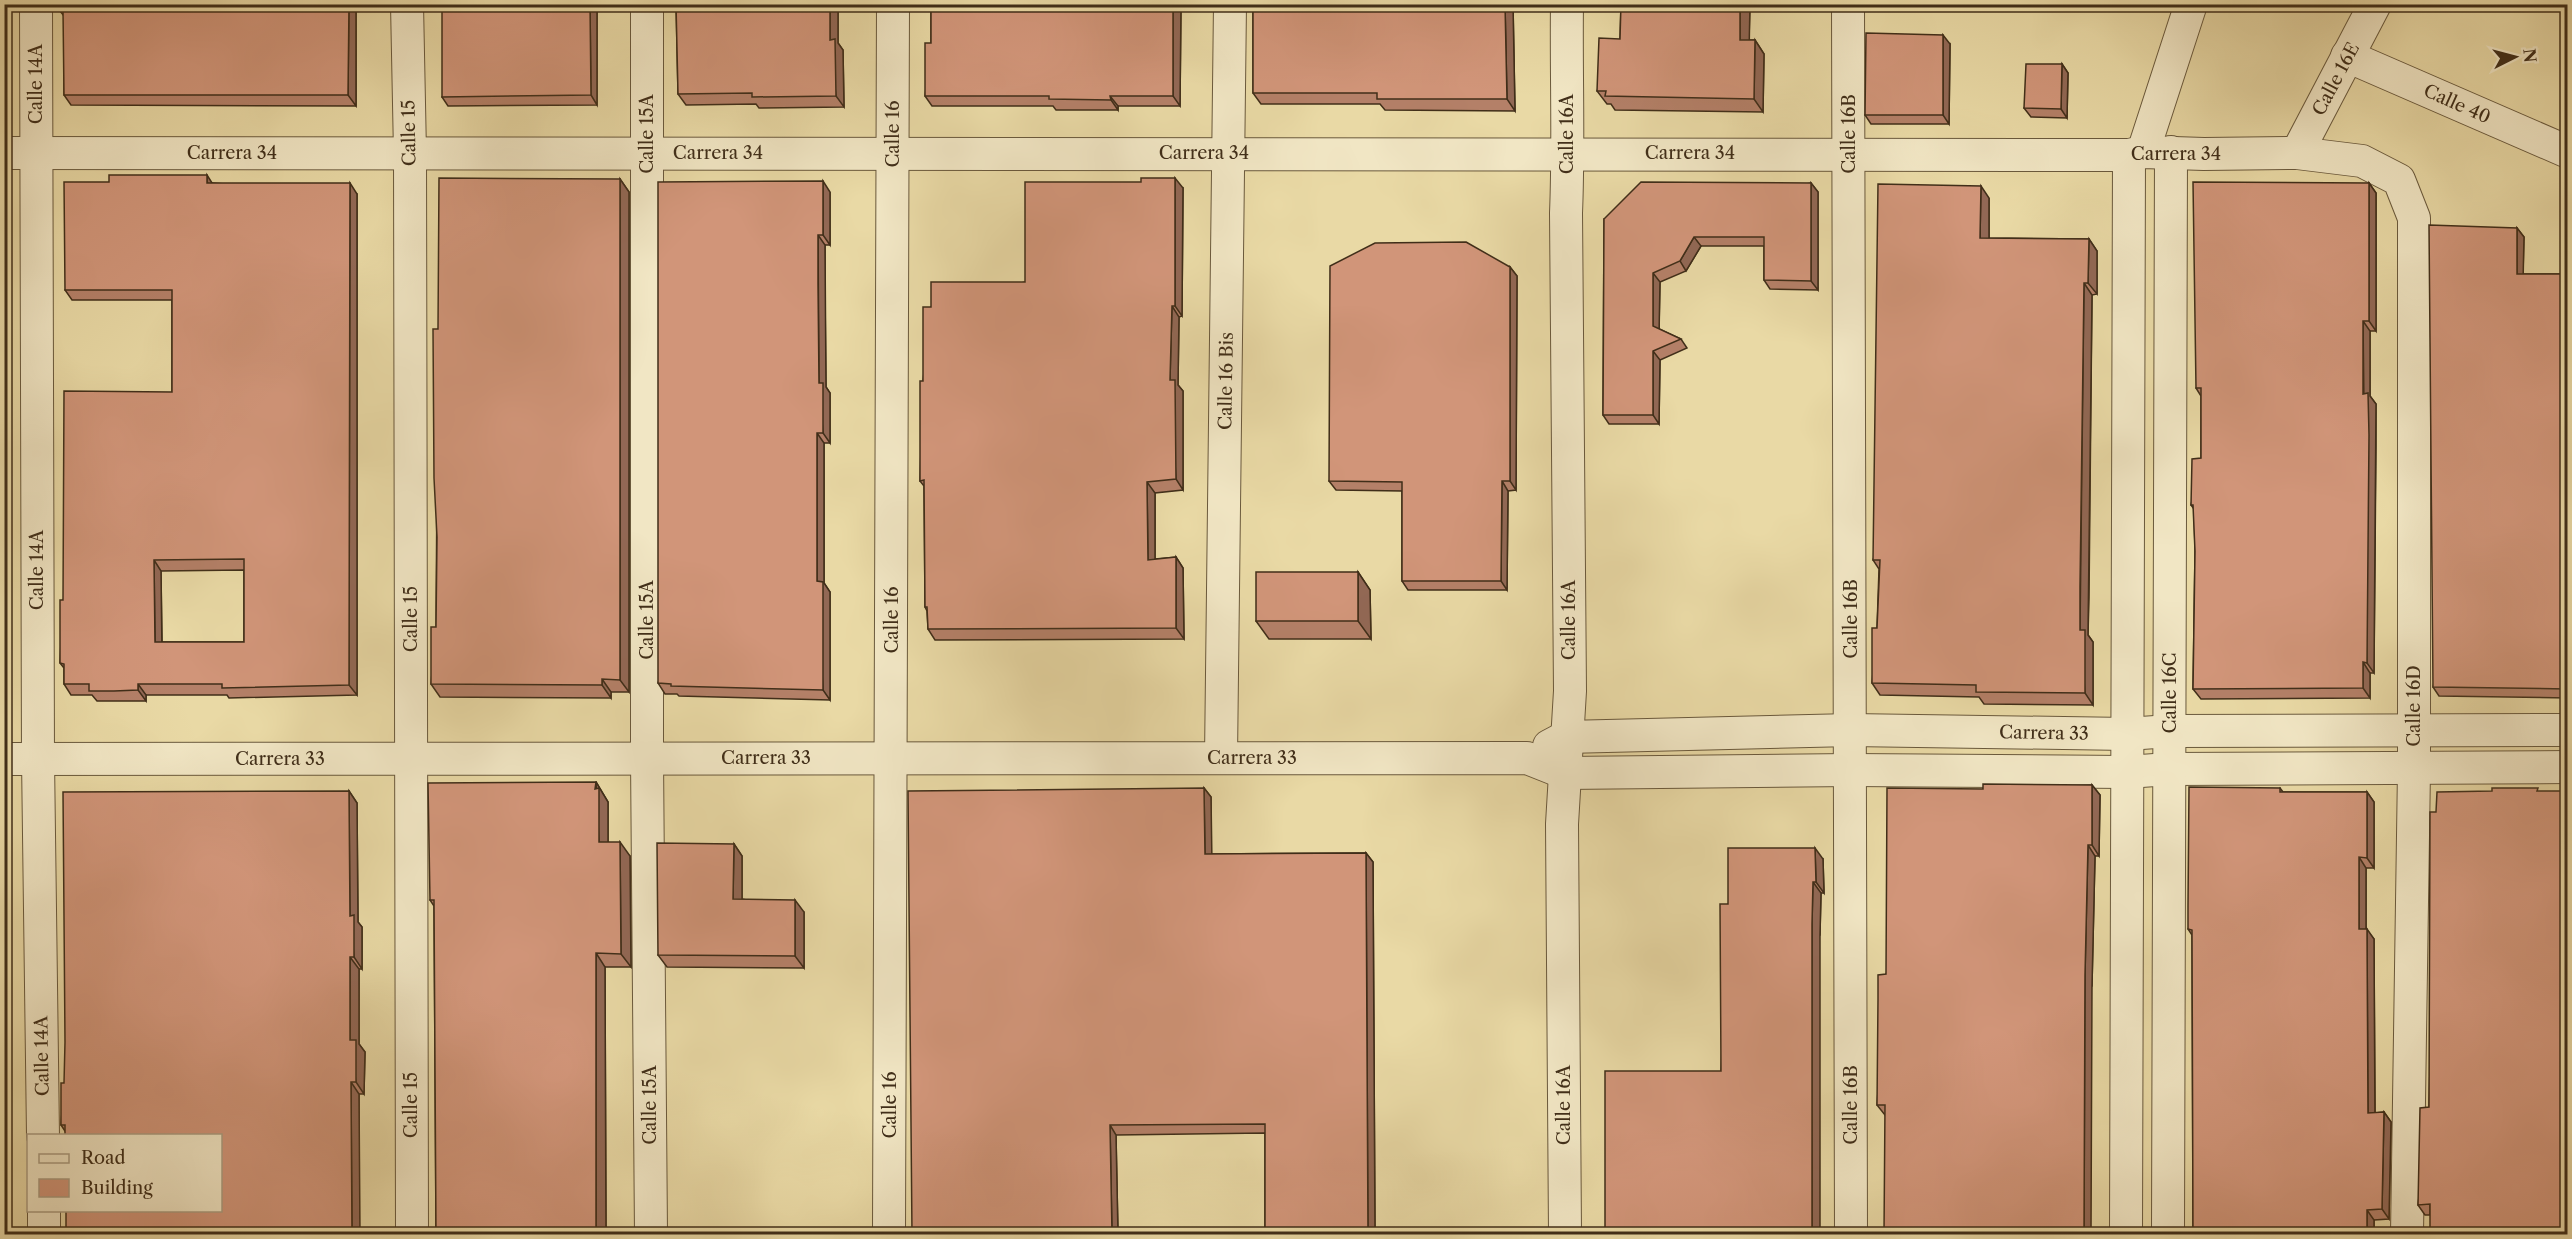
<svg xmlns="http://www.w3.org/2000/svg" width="2572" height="1239" viewBox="0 0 2572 1239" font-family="'Libre Caslon Text',serif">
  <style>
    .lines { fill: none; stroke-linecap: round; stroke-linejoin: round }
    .minor-casing { stroke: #6a593c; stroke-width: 34 }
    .minor { stroke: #f1e6c4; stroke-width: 32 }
    .wall { fill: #b48068; stroke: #402e19; stroke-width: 1.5; fill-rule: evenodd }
    .shaded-wall { fill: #926855; stroke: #402e19; stroke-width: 1.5 }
    .building { fill: #d19579; stroke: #402e19; stroke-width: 1.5; fill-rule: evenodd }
    .labels { text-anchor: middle; stroke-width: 4.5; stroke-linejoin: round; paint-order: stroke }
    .street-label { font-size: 18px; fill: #402e19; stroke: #f1e6c4 }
  </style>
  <rect width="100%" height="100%" fill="#e9d9a5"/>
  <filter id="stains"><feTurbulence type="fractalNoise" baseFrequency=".00333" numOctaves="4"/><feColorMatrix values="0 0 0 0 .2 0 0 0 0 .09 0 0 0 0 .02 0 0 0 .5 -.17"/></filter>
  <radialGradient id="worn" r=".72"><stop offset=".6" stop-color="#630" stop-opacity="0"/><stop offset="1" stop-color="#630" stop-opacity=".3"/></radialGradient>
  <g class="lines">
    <defs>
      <g id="minor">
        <path d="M36,4L38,759L43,1136"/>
        <path d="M407,4L410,153L412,1234"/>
        <path d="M647,4V758L651,1234"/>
        <path d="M1848,4L1851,1234"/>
        <path d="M2347,56L2568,152"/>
        <path d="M2143,152L2191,4"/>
        <path d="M4,153L2129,155L2143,152L2204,154L2297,153L2362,161L2399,180L2414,218V769L2407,1234"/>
        <path d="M2297,153L2375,4"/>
        <path d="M1549,746L1566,737L1851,730L2127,734L2170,731L2568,730"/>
        <path d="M1221,758L1230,4"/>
        <path d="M4,759L1527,758L1565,773L1851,770L2127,772L2169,769L2568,767"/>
        <path d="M44,1210V1234"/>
        <path d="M889,1234L893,4"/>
        <path d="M1565,1234L1562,824L1570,691L1566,213C1569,143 1566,74 1567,4"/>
        <path d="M2126,1234L2129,155"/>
        <path d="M2168,1234L2171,152"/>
      </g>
    </defs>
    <use href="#minor" class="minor-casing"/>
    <use href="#minor" class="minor"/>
  </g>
  <g class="wall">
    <path d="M60,4H356V106L71,105L64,95V16L60,11Z"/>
    <path d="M597,4V105L448,106L442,97Z"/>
    <path d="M676,4H838V43L843,50L844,107L759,108L756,104L686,105L678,94Z"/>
    <path d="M931,4H1181L1180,106H1118V110H1056L1053,106H932L925,96L931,43Z"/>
    <path d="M1253,4H1513L1515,111L1385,110L1380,104H1261L1253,93Z"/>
    <path d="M1621,4H1750L1749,40H1755L1764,54L1763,112L1615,110L1611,104H1607L1597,91L1620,39Z"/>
    <path d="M1950,44L1949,124H1871L1865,115Z"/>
    <path d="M2062,64L2068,73L2067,118L2031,117L2024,108Z"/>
    <path d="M620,179L629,192V692H611V698L440,697L431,684L436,627L438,329Z"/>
    <path d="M212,183L357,194V695L229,698L227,695H146V701H97L92,695H71L64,684V668L60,663L63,600L172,392V300H72L65,290ZM244,570V642H162L161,571Z"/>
    <path d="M1811,183L1818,192V290L1770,289L1764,280V246H1701L1686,271L1660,282L1659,329L1681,339L1687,348L1660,360L1659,424H1609L1603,415L1604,219Z"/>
    <path d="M2369,183L2376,193V331H2370V396L2376,404V446L2374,673H2370V698L2201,699L2193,689L2195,551L2194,509L2191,505L2201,458V396L2196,388Z"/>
    <path d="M1183,188L1182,316L1179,317L1178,385L1183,391V490L1155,493V559L1176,557L1183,568L1184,639L935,640L928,629L927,611L925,607L924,486L920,481L923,381L931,307L1025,282Z"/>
    <path d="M830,192V245H825V294L826,387L830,393V443H824V583L830,592V700L679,696L677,694H665L658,683Z"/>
    <path d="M1989,198V238L2089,239L2097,251V294L2092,295L2089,598L2088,635L2093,642V705L1984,704L1979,697L1880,695L1872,683L1877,628L1879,569L1873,560Z"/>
    <path d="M2517,228L2524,237L2523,274H2568V698L2439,696L2433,687Z"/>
    <path d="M1510,267L1517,276L1516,490L1508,491L1507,590H1408L1402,581V491L1336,490L1329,481Z"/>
    <path d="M1358,572L1370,590L1371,639H1269L1256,621Z"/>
    <path d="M596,782L608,802V842L630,856L631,967H605L606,1234H436L434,906L430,900Z"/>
    <path d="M2092,785L2100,795L2099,856H2095L2092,986L1885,1115L1877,1105L1886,974L1983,789Z"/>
    <path d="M1204,788L1211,797V854L1366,853L1373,862L1375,1234H1265V1133L1116,1135L1118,1234H912Z"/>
    <path d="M2280,788L2283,792H2367L2374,802V868H2366V929L2374,939L2375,1113L2384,1112L2391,1122L2389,1219L2374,1220V1234H2193L2192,935L2188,929Z"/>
    <path d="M349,791L357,803L358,922L362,927V969H359V1044L365,1052L364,1094H359V1218L65,1131L61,1125L64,1083Z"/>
    <path d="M2436,812L2430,1215H2425L2418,1205L2429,1107Z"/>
    <path d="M734,844L742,856V899L804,912V968L667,967L658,955Z"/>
    <path d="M1823,859L1824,893H1821L1820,935L1721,1071L1728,904Z"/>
  </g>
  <g class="shaded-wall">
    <path d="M349,4H356V106L348,95Z"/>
    <path d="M590,4H597V105L591,95Z"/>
    <path d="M830,4H838V43L843,50L844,107L836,96L830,40Z"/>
    <path d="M1173,4H1181L1180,106L1173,96Z"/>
    <path d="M1505,4H1513L1515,111L1507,99Z"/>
    <path d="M1740,4H1750L1749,54L1740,40Z"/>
    <path d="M1943,35L1950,44L1949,124L1943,115Z"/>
    <path d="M1755,40L1764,54L1763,112L1754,99Z"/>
    <path d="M2062,64L2068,73L2067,118L2061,109Z"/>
    <path d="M1110,96L1118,106V110L1111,100Z"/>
    <path d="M207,175L214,186L207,183Z"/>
    <path d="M1175,178L1183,188L1182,316L1175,306Z"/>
    <path d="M620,179L629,192V692L620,680Z"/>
    <path d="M823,181L830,192V245L823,235Z"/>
    <path d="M350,183L357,194V695L349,685Z"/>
    <path d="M1811,183L1818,192V290L1811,281Z"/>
    <path d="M2369,183L2376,193V331L2369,321Z"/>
    <path d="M1981,186L1989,198V250L1980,238Z"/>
    <path d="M2517,228L2524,237L2523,283L2517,274Z"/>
    <path d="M818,235L825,245L826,387L830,393V443L823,433L819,383Z"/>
    <path d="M1694,237L1701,246L1686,271L1680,261Z"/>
    <path d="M2089,239L2097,251V294L2088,283Z"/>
    <path d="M1510,267L1517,276L1516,490L1510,481Z"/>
    <path d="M1653,273L1660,282L1659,336L1653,326Z"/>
    <path d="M2084,283L2092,295L2088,635L2093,642V705L2085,693L2080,630Z"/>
    <path d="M1172,306L1179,317L1178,385L1183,391V490L1176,479L1170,380Z"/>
    <path d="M2363,321L2370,331V396L2376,404L2374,673L2367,663Z"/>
    <path d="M1653,351L1660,360L1659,424L1653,415Z"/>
    <path d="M817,433L824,443V583L830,592V700L823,690L817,581Z"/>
    <path d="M1502,481L1508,491L1507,590L1501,581Z"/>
    <path d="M1147,482L1155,493V571L1148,560Z"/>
    <path d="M1176,557L1183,568L1184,639L1176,628Z"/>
    <path d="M154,560L161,571L162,653L155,642Z"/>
    <path d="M1358,572L1370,590L1371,639L1358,621Z"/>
    <path d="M2363,662L2370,673V698L2363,688Z"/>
    <path d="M602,679L611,692V698L602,685Z"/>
    <path d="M138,684L146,695V701L138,690Z"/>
    <path d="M596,782L608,802V855L599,842Z"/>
    <path d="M2092,785L2100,795L2099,856L2092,845Z"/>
    <path d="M1204,788L1211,797L1212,864L1205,854Z"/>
    <path d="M349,791L357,803L358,922L362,927V969L354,957L350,916Z"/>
    <path d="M2367,792L2374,802V868L2367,858Z"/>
    <path d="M620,842L630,856L631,967L621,954Z"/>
    <path d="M734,844L742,856V912L733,899Z"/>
    <path d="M2088,845L2095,856L2092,986L2091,1234H2084L2085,975Z"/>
    <path d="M1815,848L1823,859L1824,893L1816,882Z"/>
    <path d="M1366,853L1373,862L1375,1234H1368Z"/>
    <path d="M2359,857L2366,868V939L2359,929Z"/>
    <path d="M1813,882L1821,893L1820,935V1234H1812V924Z"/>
    <path d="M795,900L804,912V968L795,956Z"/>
    <path d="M2367,929L2374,939L2375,1123L2368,1113Z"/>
    <path d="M596,953L605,967L606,1234H596Z"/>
    <path d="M350,957L359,969V1044L365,1052L364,1094L356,1082L350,1040Z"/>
    <path d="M351,1082L359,1094L360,1234H352Z"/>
    <path d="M2384,1112L2391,1122L2389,1219L2382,1209Z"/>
    <path d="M1110,1125L1116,1135L1118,1234H1112Z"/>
    <path d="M2367,1210L2374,1220V1234H2367Z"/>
  </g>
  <g class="building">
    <path d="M60,4H349L348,95H64L63,11H60Z"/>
    <path d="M442,4H590L591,95L442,97Z"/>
    <path d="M676,4H830V40L835,39L836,96L752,97V93L678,94Z"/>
    <path d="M931,4H1173V96H1110L1111,100L1049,99V96H925V43H931Z"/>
    <path d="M1253,4H1505L1507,99H1377V93H1253Z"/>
    <path d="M1621,4H1740V40H1755L1754,99L1605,96L1606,91H1597L1599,38L1620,39Z"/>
    <path d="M1866,33L1943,35V115H1865Z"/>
    <path d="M2026,64H2062L2061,109L2024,108Z"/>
    <path d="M109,175H207V183H350L349,685L222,688V684H138V690L114,691H89V684H64V664L60,663V600H63L64,391L172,392V290H65L64,182H109ZM244,559V642H155L154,560Z"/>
    <path d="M439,178L620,179V680L602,679V685L431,684V627H436L437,537L434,478L433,329H438Z"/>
    <path d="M1141,178H1175V306H1172L1170,380H1175L1176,479L1147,482L1148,560L1176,557V628L928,629L927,607H925L924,480L920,481V381H923V307H931V282H1025V182H1141Z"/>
    <path d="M823,181V235H818V284L819,383H823V433H817V581L823,582V690L671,686V684L658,683V182Z"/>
    <path d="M1641,182L1811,183V281L1764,280V237H1694L1680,261L1653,273V326L1681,339L1653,351V415H1603L1604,219Z"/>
    <path d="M2193,182L2369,183V321H2363V394L2368,393L2369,435L2367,663L2363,662V688L2193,689L2195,551L2193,505H2191L2192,459L2201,458V388H2196Z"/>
    <path d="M1878,184L1981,186L1980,238L2089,239L2088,283H2084L2080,587V630H2085V693L1976,692V685L1872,683V628H1877L1880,560H1873Z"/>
    <path d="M2429,225L2517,228V274H2568V689L2433,687Z"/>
    <path d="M1466,242L1510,267V481H1502L1501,581H1402V482L1329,481L1330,266L1375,243Z"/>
    <rect x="1256" y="572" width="102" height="49"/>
    <path d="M596,782L595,789L599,788V842H620L621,954L596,953V1234H436L434,900H430L428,783Z"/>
    <path d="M1983,784L2092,785V845H2088L2085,975L2084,1234H1884L1885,1105H1877L1878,999V975L1886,974L1887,788L1983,789Z"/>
    <path d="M2189,787L2280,788V792H2367V858L2359,857V929H2367L2368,1113L2384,1112L2382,1209L2367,1210V1234H2193L2192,930L2188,929V907Z"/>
    <path d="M1204,788L1205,854L1366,853L1368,1234H1265V1124L1110,1125L1112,1234H912L908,791Z"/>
    <path d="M2492,788H2538L2537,791H2568V1234H2430V1204L2418,1205L2420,1108L2429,1107L2430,812H2436L2437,792L2492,791Z"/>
    <path d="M349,791L350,916L354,915V957H350V1040H356V1082H351L352,1234H66V1210H220V1136H65V1125H61V1083H64L65,1042L63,792Z"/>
    <path d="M657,843L734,844L733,899L795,900V956L658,955Z"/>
    <path d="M1728,848H1815L1816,882H1813L1812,924V1234H1605V1071H1721L1720,904H1728Z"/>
  </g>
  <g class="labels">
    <g class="street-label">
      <text transform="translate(2336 79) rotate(-62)" y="6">Calle 16E</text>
      <text transform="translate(36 84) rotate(-90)" y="6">Calle 14A</text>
      <text transform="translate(2457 104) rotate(24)" y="6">Calle 40</text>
      <text transform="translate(409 133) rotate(-91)" y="6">Calle 15</text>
      <text transform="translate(647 134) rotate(-90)" y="6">Calle 15A</text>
      <text transform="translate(893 134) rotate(-90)" y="6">Calle 16</text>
      <text transform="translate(1567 134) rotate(-90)" y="6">Calle 16A</text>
      <text transform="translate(1849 134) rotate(-90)" y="6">Calle 16B</text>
      <text x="232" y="159">Carrera 34</text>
      <text x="718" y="159">Carrera 34</text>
      <text x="1204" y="159">Carrera 34</text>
      <text x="1690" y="159">Carrera 34</text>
      <text x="2176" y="160">Carrera 34</text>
      <text transform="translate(1226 381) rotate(-89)" y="6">Calle 16 Bis</text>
      <text transform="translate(37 570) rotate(-90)" y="6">Calle 14A</text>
      <text transform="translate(411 619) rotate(-90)" y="6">Calle 15</text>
      <text transform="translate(1851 619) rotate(-90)" y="6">Calle 16B</text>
      <text transform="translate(647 620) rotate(-90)" y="6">Calle 15A</text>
      <text transform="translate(892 620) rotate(-90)" y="6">Calle 16</text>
      <text transform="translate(1569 620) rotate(-90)" y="6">Calle 16A</text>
      <text transform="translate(2170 693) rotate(-90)" y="6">Calle 16C</text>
      <text transform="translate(2414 706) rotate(-90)" y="6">Calle 16D</text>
      <text transform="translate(2044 733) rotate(1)" y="6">Carrera 33</text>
      <text x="766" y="764">Carrera 33</text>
      <text x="1252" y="764">Carrera 33</text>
      <text x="280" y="765">Carrera 33</text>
      <text transform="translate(42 1056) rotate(-91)" y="6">Calle 14A</text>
      <text transform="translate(411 1105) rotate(-90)" y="6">Calle 15</text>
      <text transform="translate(650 1105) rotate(-90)" y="6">Calle 15A</text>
      <text transform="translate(890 1105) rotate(-90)" y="6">Calle 16</text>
      <text transform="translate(1564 1105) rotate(-90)" y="6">Calle 16A</text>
      <text transform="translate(1851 1105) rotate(-90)" y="6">Calle 16B</text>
    </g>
  </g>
  <rect width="2572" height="1239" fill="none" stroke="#e9d9a5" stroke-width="24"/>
  <rect x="6" y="6" width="2560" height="1227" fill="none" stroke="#402e19" stroke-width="3"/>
  <rect x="12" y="12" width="2548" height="1215" fill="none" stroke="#402e19" stroke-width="1.5"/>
  <rect x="27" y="1134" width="195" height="78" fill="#f1e6c4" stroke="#aa9c80" stroke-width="1.5"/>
  <rect x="39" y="1154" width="30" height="9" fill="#f1e6c4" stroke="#aa9c80" stroke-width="1.5"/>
  <text x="81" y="1164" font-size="18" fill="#402e19">Road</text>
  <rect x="39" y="1179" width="30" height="18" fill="#d19579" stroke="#aa9c80" stroke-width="1.5"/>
  <text x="81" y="1194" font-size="18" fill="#402e19">Building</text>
  <g transform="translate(2515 57) rotate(84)" stroke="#f1e6c4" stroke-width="4.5" paint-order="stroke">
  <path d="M0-4.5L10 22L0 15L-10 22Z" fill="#402e19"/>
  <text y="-9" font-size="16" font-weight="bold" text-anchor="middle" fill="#402e19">N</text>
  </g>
  <rect width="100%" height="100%" filter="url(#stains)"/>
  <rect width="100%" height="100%" fill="url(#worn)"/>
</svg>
